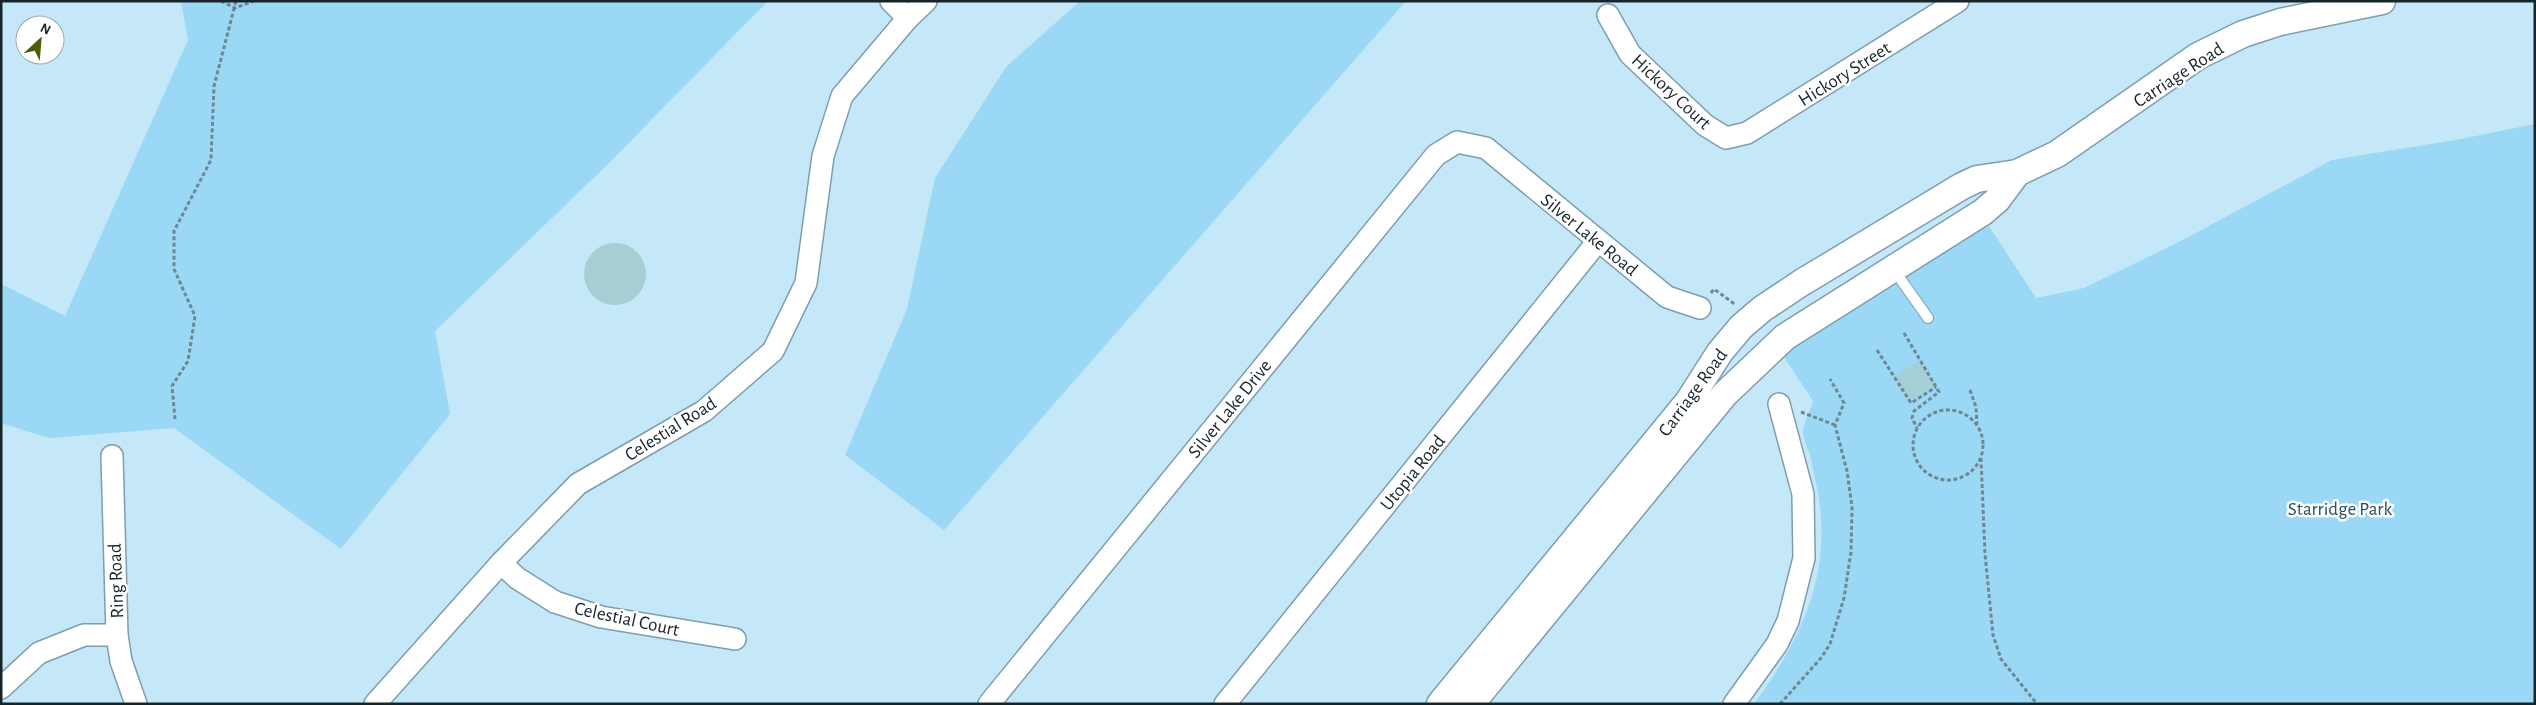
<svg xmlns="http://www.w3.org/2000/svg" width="2536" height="705" viewBox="0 0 2536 705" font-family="'Alegreya Sans',sans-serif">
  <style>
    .green { fill: #9ad8f5 }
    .building { fill: #a6cfd5 }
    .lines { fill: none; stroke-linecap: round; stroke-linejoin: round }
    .service-casing { stroke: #7d9eae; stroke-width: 12 }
    .minor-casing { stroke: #7d9eae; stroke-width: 24 }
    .tertiary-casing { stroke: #7d9eae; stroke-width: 29 }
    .path { stroke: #6f8793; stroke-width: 3; stroke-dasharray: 4 2.5; stroke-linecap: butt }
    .service { stroke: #fff; stroke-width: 10 }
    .minor { stroke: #fff; stroke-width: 21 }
    .tertiary { stroke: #fff; stroke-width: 26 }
    .labels { text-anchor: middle; stroke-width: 5; stroke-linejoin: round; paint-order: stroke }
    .street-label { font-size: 19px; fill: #17252b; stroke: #fff }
    .park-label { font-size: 19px; fill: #255062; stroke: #fff }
  </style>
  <rect width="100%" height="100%" fill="#c5e8f9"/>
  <g class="green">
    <path d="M181,1H768L611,161L435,331L450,414L341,549L174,428L49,438L1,423V284L65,316L188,40Z"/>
    <path d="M1080,1H1406L944,530L845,455L907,309L935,178L1006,67Z"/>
    <path d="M2535,124V704H1754C1797,645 1829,583 1820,507C1818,490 1814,473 1810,455C1808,449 1804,441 1803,434C1802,425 1811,410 1813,401L1782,354L1987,223L2036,298L2084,288L2177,243L2332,160L2461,139Z"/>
  </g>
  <g class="building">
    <circle cx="615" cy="274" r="31"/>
    <path d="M1919,361L1935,386L1910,401L1895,376Z"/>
  </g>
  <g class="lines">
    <defs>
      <path id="service" d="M1894,270L1928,318"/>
      <g id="minor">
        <path d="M891,1L908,18"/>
        <path d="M1608,15L1630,54L1705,125L1726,138L1747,133L1958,1"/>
        <path d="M112,456L117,635L121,661L136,704"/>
        <path d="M501,563L517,578L555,602L601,617L735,639"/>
        <path d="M1,688L39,653L84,635H117"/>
        <path d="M375,704L501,563L578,484L704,411L773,351L806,283L823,156L842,96L908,18L926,1"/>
        <path d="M989,704L1436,155L1457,142L1486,148L1667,297L1700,308"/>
        <path d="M1225,704L1598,241"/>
        <path d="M1734,704L1777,644L1788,621L1804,558L1803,494L1779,404"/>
      </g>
      <g id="tertiary">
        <path d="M1440,704L1688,402L1720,352L1741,327L1762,309L1801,283L1962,186L1977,179L2017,173L2057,154L2198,56L2243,34L2280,22L2382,1"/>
        <path d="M1471,704L1725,394L1785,337L1983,212L1997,200L2017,173"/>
      </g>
    </defs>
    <use href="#service" class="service-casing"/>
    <use href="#minor" class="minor-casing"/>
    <use href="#tertiary" class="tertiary-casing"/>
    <g class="path">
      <path d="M221,1L235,8L254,1"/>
      <path d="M1711,293L1714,289L1736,305"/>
      <path d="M1904,333L1939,392L1914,411L1912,418L1917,428"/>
      <path d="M1877,350L1911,403L1936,387"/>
      <path d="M1970,390L1976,407L1977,424"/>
      <circle cx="1948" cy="445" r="35"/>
      <path d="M1801,412L1835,425"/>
      <path d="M175,419L172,386L188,361L195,316L174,269V231L211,160L214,86L236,1"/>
      <path d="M1981,458L1985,554L1993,635L2001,659L2037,704"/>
      <path d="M1780,704L1821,658L1830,644L1844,598L1851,552L1852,507L1847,471L1835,425L1844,403L1830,379"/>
    </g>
    <use href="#service" class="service"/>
    <use href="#minor" class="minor"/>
    <use href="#tertiary" class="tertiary"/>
  </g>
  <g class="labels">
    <g class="street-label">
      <text transform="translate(1844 73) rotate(-32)" y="7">Hickory Street</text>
      <text transform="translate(2178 74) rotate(-33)" y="7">Carriage Road</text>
      <text transform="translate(1672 91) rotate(43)" y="7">Hickory Court</text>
      <text transform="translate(1590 234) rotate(39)" y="7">Silver Lake Road</text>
      <text transform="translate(1692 392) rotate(-54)" y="7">Carriage Road</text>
      <text transform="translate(1229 408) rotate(-51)" y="7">Silver Lake Drive</text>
      <text transform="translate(670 428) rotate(-32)" y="7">Celestial Road</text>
      <text transform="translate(1412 472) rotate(-51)" y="7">Utopia Road</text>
      <text transform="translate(115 581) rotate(-92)" y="7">Ring Road</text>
      <text transform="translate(627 618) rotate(12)" y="7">Celestial Court</text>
    </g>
    <g class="park-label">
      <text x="2340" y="515">Starridge Park</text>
    </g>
  </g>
  <rect width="2536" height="705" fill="none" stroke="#17252b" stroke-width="5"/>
  <g transform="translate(40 40) rotate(26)"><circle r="24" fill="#ffffff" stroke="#a2a8aa"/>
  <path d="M0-4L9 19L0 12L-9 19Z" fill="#4c5f04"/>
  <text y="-8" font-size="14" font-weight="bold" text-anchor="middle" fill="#17252b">N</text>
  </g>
</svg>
